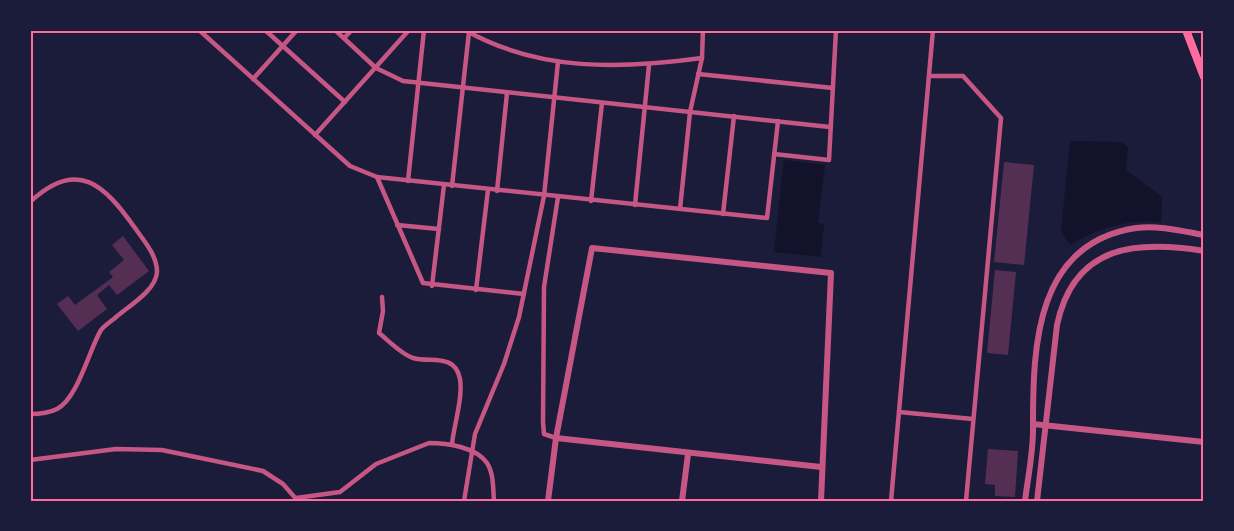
<svg xmlns="http://www.w3.org/2000/svg" width="1234" height="531" viewBox="0 0 1234 531" font-family="'Noto Sans',sans-serif">
  <style>
    .water { fill: #12122b }
    .building { fill: #542f53 }
    .lines { fill: none; stroke-linecap: round; stroke-linejoin: round }
    .minor { stroke: #c65784; stroke-width: 4.5 }
    .tertiary { stroke: #c65784; stroke-width: 6 }
    .primary { stroke: #ff6b9d; stroke-width: 8 }
    .neatline { fill: none; stroke: #ff6b9d; stroke-width: 2 }
  </style>
  <rect width="100%" height="100%" fill="#1b1b3a"/>
  <g class="water">
    <path d="M1070,141L1123,142L1128,148L1126,170L1162,197L1161,222C1126,219 1100,227 1070,245L1061,232Z"/>
    <path d="M784,160L825,165L818,223L824,224L821,257L774,252Z"/>
  </g>
  <g class="building">
    <path d="M1004,162L1034,165L1024,265L994,262Z"/>
    <path d="M123,236L149,271L117,295L109,285L97,295L107,309L78,331L57,304L68,296L75,305L113,277L109,272L124,260L112,245Z"/>
    <path d="M995,270L1016,272L1008,355L987,353Z"/>
    <path d="M988,449L1018,451L1015,497L995,496V485L985,484Z"/>
  </g>
  <g class="lines">
    <g class="minor">
      <path d="M199,30L350,166L377,177L767,218L778,121"/>
      <path d="M265,30L345,102"/>
      <path d="M335,30L376,68L403,81L830,127"/>
      <path d="M465,30C539,72 621,69 702,58"/>
      <path d="M344,38L352,30"/>
      <path d="M698,74L833,88"/>
      <path d="M929,76H963L1001,118L966,501"/>
      <path d="M253,79L297,30"/>
      <path d="M315,135L409,30"/>
      <path d="M774,154L829,160L836,30"/>
      <path d="M377,177L423,283L524,294"/>
      <path d="M408,181L424,30"/>
      <path d="M452,186L469,32"/>
      <path d="M497,191L507,93"/>
      <path d="M591,201L602,103"/>
      <path d="M30,202C78,157 105,186 135,228C144,241 157,255 157,272C156,291 127,307 115,318C110,322 104,326 101,330C89,350 78,398 57,409C49,413 38,414 30,414"/>
      <path d="M635,205L649,65"/>
      <path d="M680,209L690,112L702,58L703,30"/>
      <path d="M723,214L734,116"/>
      <path d="M397,225L439,229"/>
      <path d="M432,286L444,185"/>
      <path d="M476,290L488,190"/>
      <path d="M382,297L383,311L379,333C389,341 401,354 413,358C431,363 455,353 460,379C463,398 454,425 452,444"/>
      <path d="M899,412L973,419"/>
      <path d="M556,438L544,434L543,422L544,287L558,197"/>
      <path d="M30,460L116,449L162,450L263,471L283,484L298,501"/>
      <path d="M296,498L340,492L376,464L429,443C447,443 476,447 487,463C494,474 493,489 494,501"/>
      <path d="M464,501L475,434L504,364L519,317L544,196L558,62"/>
      <path d="M891,501L933,30"/>
    </g>
    <g class="tertiary">
      <path d="M1033,424L1204,442"/>
      <path d="M556,438L821,467"/>
      <path d="M548,501L556,438L592,248L831,273L821,501"/>
      <path d="M682,501L688,454"/>
      <path d="M1025,501C1028,476 1034,449 1033,424C1033,345 1036,243 1136,228C1158,225 1182,231 1204,235"/>
      <path d="M1037,501L1057,325C1074,245 1135,240 1204,251"/>
    </g>
    <path class="primary" d="M1186,30L1204,77"/>
  </g>
  <rect width="1234" height="531" fill="none" stroke="#1b1b3a" stroke-width="63"/>
  <rect x="32" y="32" width="1170" height="468" class="neatline"/>
</svg>
